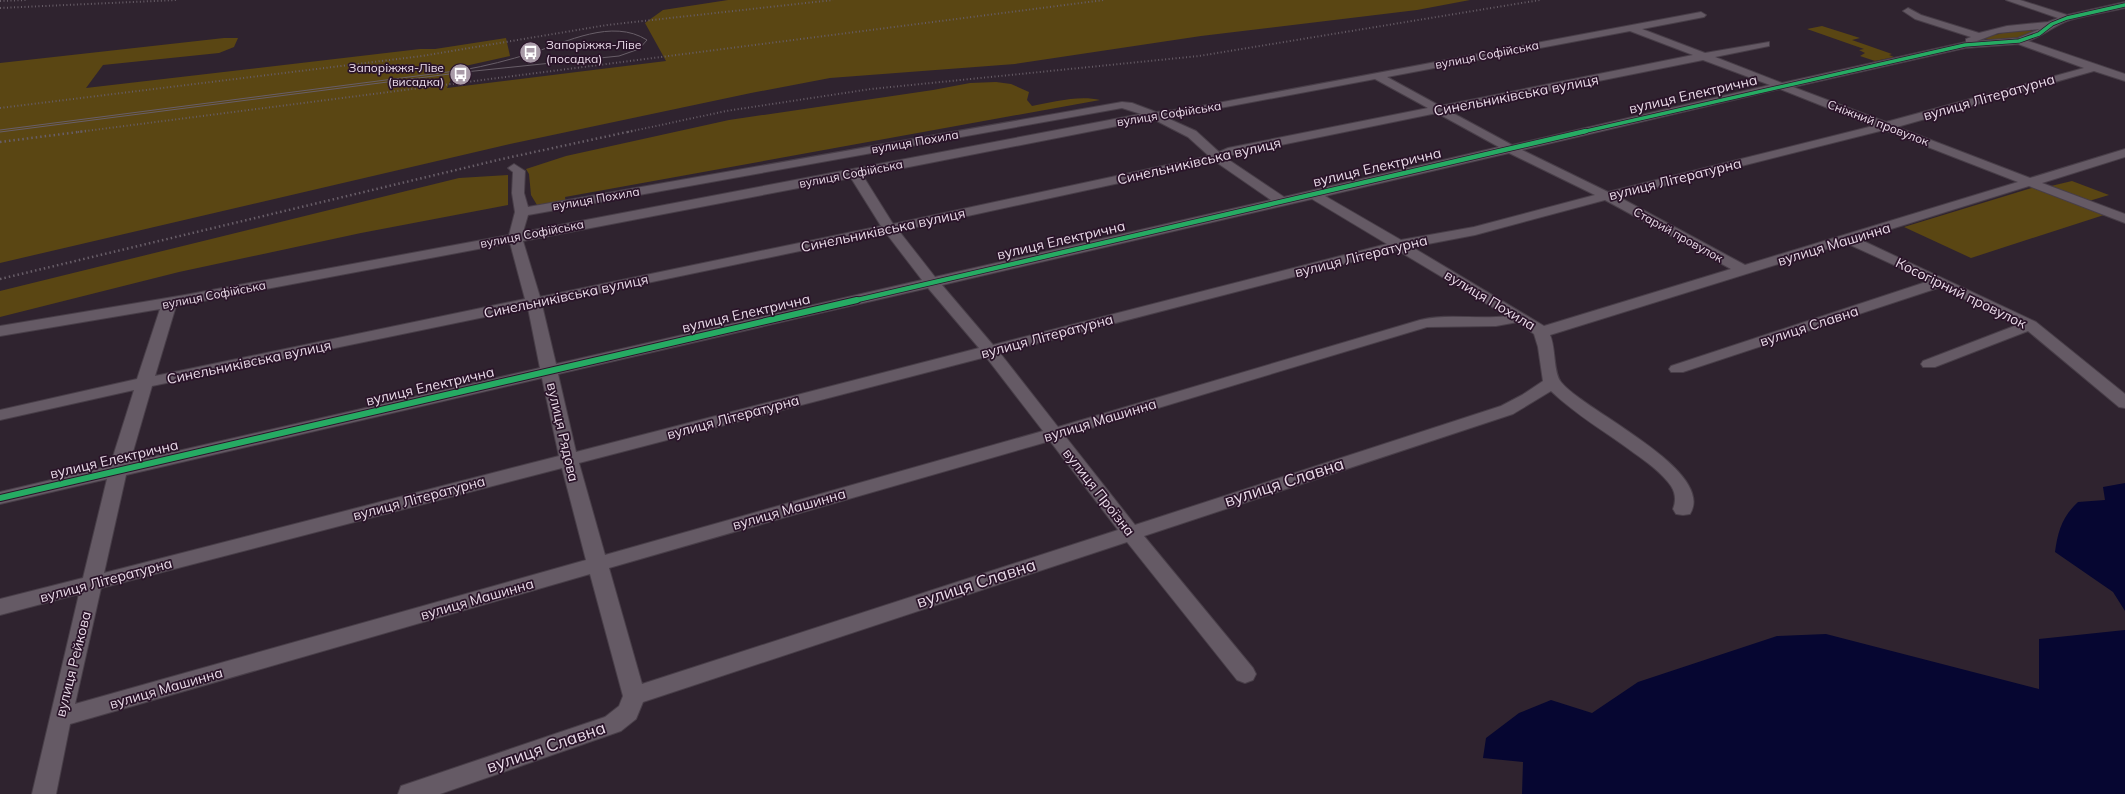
<svg xmlns="http://www.w3.org/2000/svg" width="2125" height="794" viewBox="0 0 2125 794" font-family="Mulish,sans-serif">
  <style>
    .green { fill: #5a4613 }
    .water { fill: #060631 }
    .lines { fill: none; stroke-linecap: round; stroke-linejoin: round }
    .minor-casing { stroke: #483e48; stroke-width: 2 }
    .minor { fill: #655a65; fill-rule: evenodd }
    .tram { stroke: #685e68; stroke-width: 1 }
    .rail-far1 { stroke: #685e68; stroke-width: 2; stroke-dasharray: 1 2.5; stroke-linecap: butt }
    .rail { stroke: #685e68; stroke-width: 2.5; stroke-dasharray: 1.5 3; stroke-linecap: butt }
    .cycleway-far2-casing { stroke: #2a1429; stroke-width: 5 }
    .cycleway-far1-casing { stroke: #2a1429; stroke-width: 6 }
    .cycleway-casing { stroke: #2a1429; stroke-width: 8 }
    .cycleway-far2 { stroke: #26ab63; stroke-width: 3.5 }
    .cycleway-far1 { stroke: #26ab63; stroke-width: 4.5 }
    .cycleway { stroke: #26ab63; stroke-width: 6 }
    .labels { text-anchor: middle; stroke-width: 3.5; stroke-linejoin: round; paint-order: stroke }
    .far-poi-label { font-size: 12px; fill: #eadbe9; stroke: #2a1429; text-anchor: start }
    .far-street-label { font-size: 12px; fill: #eadbe9; stroke: #2a1429 }
    .street-label { font-size: 14px; fill: #eadbe9; stroke: #2a1429 }
    .near-street-label { font-size: 17px; fill: #eadbe9; stroke: #2a1429 }
  </style>
  <rect width="100%" height="100%" fill="#2f232f"/>
  <g class="green">
    <path d="M728,0H1470L1417,10L1201,36L1015,64L830,78L751,93L510,144L0,263V63L224,38H238L234,47L219,53L103,65L86,88L420,49H435L506,38L510,56L456,68L447,88L666,61L645,23L663,10Z"/>
    <path d="M1822,26L1860,38L1852,40L1892,54L1889,55L1894,57L1875,61L1860,56L1865,53L1859,50L1864,49L1807,29Z"/>
    <path d="M2018,29L2032,31L2034,34L2001,42L1983,38Z"/>
    <path d="M996,82L1011,84L1029,92L1027,100L1032,106C1053,102 1079,95 1100,100L565,197L566,203L545,207L537,205L531,195L529,174L526,169L566,156L729,120L933,90L970,83Z"/>
    <path d="M508,175V205L361,233L179,272L0,317V291L459,178Z"/>
    <path d="M2072,181L2109,195L2089,201L2051,186Z"/>
    <path d="M2035,187L2107,214L1971,258L1904,227Z"/>
  </g>
  <g class="water">
    <path d="M2125,483V611L2113,592L2055,552C2058,531 2062,517 2078,502L2105,500L2103,487Z"/>
    <path d="M2125,630V794H1522L1523,762L1483,758L1486,738L1519,713L1551,700L1592,713L1638,682L1777,636L1826,634L2039,689V639Z"/>
  </g>
  <g class="lines">
    <defs>
      <path id="minor" d="M2006,0H2020L2067,15L2125,2V8C2107,12 2088,15 2070,20C2054,25 2044,36 2028,41L2125,74V81L2094,71L1897,127L2030,178L2125,149V157L2042,183L2125,214V223L2029,186L1859,239L2036,322L2125,394V408L2119,407L2028,331L1935,367H1923L1921,364L1923,361L2017,325L1941,287L1683,372H1671L1669,369L1671,366L1929,281L1846,243L1550,335C1556,348 1553,372 1561,382C1584,411 1717,470 1690,514L1683,515L1676,514L1673,509C1676,501 1676,494 1671,486C1662,473 1647,462 1634,453C1606,432 1576,415 1551,391L1513,414L1144,536L1253,668L1256,674L1253,680L1245,683L1237,680L1127,542L643,702L636,719L621,731L440,794H398L401,786L605,717L619,706L623,696L590,574L70,724L56,794H32L79,594L0,615V599L83,578L107,479L0,504V492L110,466L134,390L0,420V410L137,379L160,309L0,336V326L185,295L509,235L515,212L512,193L513,172L508,168L514,164L525,171L524,193L528,207L1122,102L1132,103L1156,112L1191,108L1701,12L1706,15L1704,17L1642,29L1705,53L1769,42V46L1715,57L1782,83L1966,42V39L1971,37L1915,19L1903,11L1908,8L1921,15L1979,33L2007,26L2048,22L2058,18ZM2040,29L2018,38L1977,41L1998,33ZM1630,31L1693,55L1440,106L1387,77ZM2018,44L2084,68L1886,122L1793,87L1965,48ZM1703,60L1770,85L1512,145L1449,111ZM1375,79L1428,108L1228,148L1219,152L1196,131L1167,118ZM1780,89L1873,126L1608,192L1522,150ZM1122,108L1141,114L523,232L528,215ZM1437,113L1499,147L1284,197L1226,158L1232,155ZM1153,119L1188,137L1209,156L893,224L863,176ZM1884,130L2018,182L1745,265L1619,197ZM1509,153L1595,195L1474,227L1401,240L1325,196ZM1216,162L1271,200L935,277L899,231ZM851,178L881,226L540,297L523,241ZM1312,199L1387,244L993,345L942,285ZM1605,200L1731,269L1544,326L1412,247L1475,235ZM886,233L922,280L556,364L542,305ZM510,243L525,299L155,376L176,306ZM1397,250L1507,316C1478,320 1448,313 1420,320L1058,427L1000,353ZM928,288L979,348L576,452L558,374ZM528,308L540,368L130,462L152,386ZM1518,322L1534,334L1538,347L1543,381L1522,395L1501,406L1135,525L1065,436L1427,327L1496,326ZM986,357L1043,431L605,555L579,463ZM542,378L559,456L104,573L126,475ZM1050,441L1118,530L642,684L609,568ZM562,468L586,560L75,704L101,588Z"/>
    </defs>
    <use href="#minor" class="minor-casing"/>
    <use href="#minor" class="minor"/>
    <path class="tram" d="M0,130L463,70C486,66 509,60 532,53C567,42 612,18 647,40L639,49L619,56L465,72L0,132"/>
    <g class="rail-far1">
      <path d="M0,1L28,0"/>
      <path d="M0,8L177,0"/>
      <path d="M0,108L422,56L607,25L833,0"/>
      <path d="M78,132L1104,0"/>
      <path d="M628,132L726,111L871,89L1199,56L1540,0"/>
    </g>
    <g class="rail">
      <path d="M0,142L86,131"/>
      <path d="M0,279L502,159L632,131"/>
    </g>
    <defs>
      <path id="cycleway-far2" d="M1582,132L1965,45L2019,41L2039,34L2052,24L2067,18L2125,5"/>
      <path id="cycleway-far1" d="M853,301L1586,131"/>
      <path id="cycleway" d="M0,498L857,300"/>
    </defs>
    <use href="#cycleway-far2" class="cycleway-far2-casing"/>
    <use href="#cycleway-far1" class="cycleway-far1-casing"/>
    <use href="#cycleway" class="cycleway-casing"/>
    <use href="#cycleway-far2" class="cycleway-far2"/>
    <use href="#cycleway-far1" class="cycleway-far1"/>
    <use href="#cycleway" class="cycleway"/>
  </g>
  <defs>
    <symbol id="bus-disc" viewBox="-11 -11 22 22"><circle r="9.5" fill="#a99ba8" stroke="#2a1429"/><path d="M-5-6H5V4H4V6H2V4H-2V6H-4V4H-5ZM-3.5-4V0h7V-4ZM-3.5 1.2v1.5H-2V1.2ZM2 1.2v1.5H3.5V1.2Z" fill="#fff"/></symbol>
  </defs>
  <g fill-rule="evenodd">
    <use href="#bus-disc" x="518" y="40" width="25" height="25"/>
    <use href="#bus-disc" x="448" y="62" width="25" height="25"/>
  </g>
  <g class="labels">
    <g class="far-poi-label">
      <text x="546" y="49">Запоріжжя-Ліве<tspan x="546" dy="14">(посадка)</tspan></text>
      <text x="444" y="72" text-anchor="end">Запоріжжя-Ліве<tspan x="444" dy="14">(висадка)</tspan></text>
    </g>
    <g class="far-street-label">
      <text transform="translate(1487 55) rotate(-11)" y="4">вулиця Софійська</text>
      <text transform="translate(1169 114) rotate(-9)" y="4">вулиця Софійська</text>
      <text transform="translate(1878 123) rotate(21)" y="4">Сніжний провулок</text>
      <text transform="translate(915 142) rotate(-10)" y="4">вулиця Похила</text>
      <text transform="translate(851 174) rotate(-11)" y="4">вулиця Софійська</text>
      <text transform="translate(596 199) rotate(-10)" y="4">вулиця Похила</text>
      <text transform="translate(532 234) rotate(-11)" y="4">вулиця Софійська</text>
      <text transform="translate(1678 235) rotate(29)" y="4">Старий провулок</text>
      <text transform="translate(214 295) rotate(-11)" y="4">вулиця Софійська</text>
    </g>
    <g class="street-label">
      <text transform="translate(1693 94) rotate(-13)" y="5">вулиця Електрична</text>
      <text transform="translate(1516 95) rotate(-11)" y="5">Синельниківська вулиця</text>
      <text transform="translate(1989 97) rotate(-16)" y="5">вулиця Літературна</text>
      <text transform="translate(1199 161) rotate(-13)" y="5">Синельниківська вулиця</text>
      <text transform="translate(1377 167) rotate(-13)" y="5">вулиця Електрична</text>
      <text transform="translate(1675 179) rotate(-14)" y="5">вулиця Літературна</text>
      <text transform="translate(883 230) rotate(-12)" y="5">Синельниківська вулиця</text>
      <text transform="translate(1061 240) rotate(-13)" y="5">вулиця Електрична</text>
      <text transform="translate(1834 244) rotate(-17)" y="5">вулиця Машинна</text>
      <text transform="translate(1361 256) rotate(-14)" y="5">вулиця Літературна</text>
      <text transform="translate(1961 293) rotate(26)" y="5">Косогірний провулок</text>
      <text transform="translate(566 296) rotate(-12)" y="5">Синельниківська вулиця</text>
      <text transform="translate(1490 300) rotate(31)" y="5">вулиця Похила</text>
      <text transform="translate(746 313) rotate(-13)" y="5">вулиця Електрична</text>
      <text transform="translate(1809 326) rotate(-18)" y="5">вулиця Славна</text>
      <text transform="translate(1047 336) rotate(-15)" y="5">вулиця Літературна</text>
      <text transform="translate(249 362) rotate(-12)" y="5">Синельниківська вулиця</text>
      <text transform="translate(430 386) rotate(-13)" y="5">вулиця Електрична</text>
      <text transform="translate(733 417) rotate(-15)" y="5">вулиця Літературна</text>
      <text transform="translate(1100 420) rotate(-17)" y="5">вулиця Машинна</text>
      <text transform="translate(563 432) rotate(77)" y="5">вулиця Рядова</text>
      <text transform="translate(114 459) rotate(-13)" y="5">вулиця Електрична</text>
      <text transform="translate(1099 492) rotate(52)" y="5">вулиця Проїзна</text>
      <text transform="translate(419 498) rotate(-15)" y="5">вулиця Літературна</text>
      <text transform="translate(789 509) rotate(-16)" y="5">вулиця Машинна</text>
      <text transform="translate(106 580) rotate(-15)" y="5">вулиця Літературна</text>
      <text transform="translate(477 599) rotate(-16)" y="5">вулиця Машинна</text>
      <text transform="translate(73 664) rotate(-76)" y="5">вулиця Рейкова</text>
      <text transform="translate(166 688) rotate(-16)" y="5">вулиця Машинна</text>
    </g>
    <g class="near-street-label">
      <text transform="translate(1284 482) rotate(-18)" y="6">вулиця Славна</text>
      <text transform="translate(976 583) rotate(-18)" y="6">вулиця Славна</text>
      <text transform="translate(546 747) rotate(-19)" y="6">вулиця Славна</text>
    </g>
  </g>
</svg>
